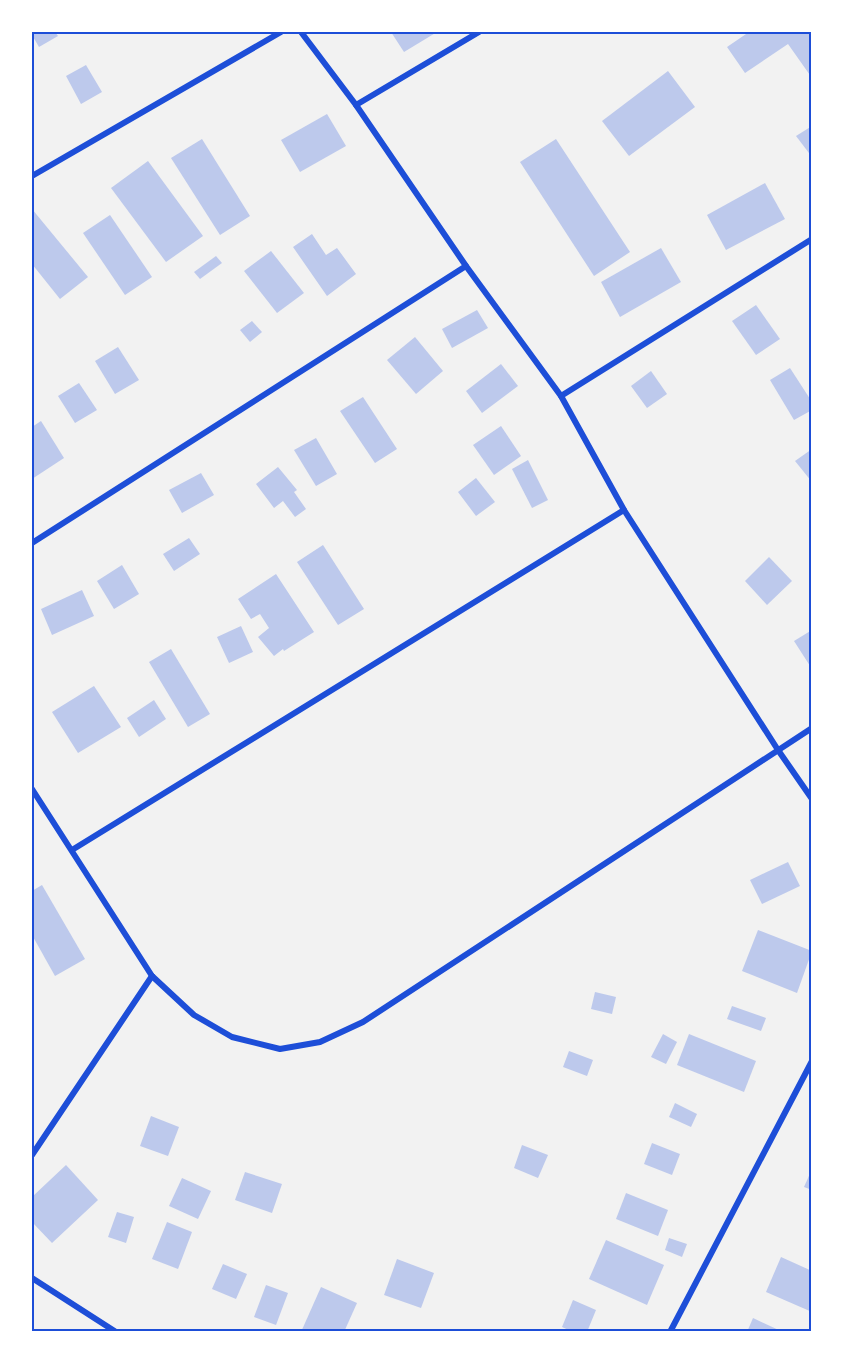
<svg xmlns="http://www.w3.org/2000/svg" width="843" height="1363" viewBox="0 0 843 1363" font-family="'Sofia Sans Condensed',sans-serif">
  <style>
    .building { fill: #bdc9ec }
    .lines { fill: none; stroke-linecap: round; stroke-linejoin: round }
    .minor { stroke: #1d4ed8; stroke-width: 6 }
    .neatline { fill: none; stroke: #1d4ed8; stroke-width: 2 }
  </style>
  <rect width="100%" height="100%" fill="#f2f2f2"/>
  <g class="building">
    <path d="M32,32H55L58,36L39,47L32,35Z"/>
    <path d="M391,32H437L404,52Z"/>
    <path d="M749,32H812V78L788,44L745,73L727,47Z"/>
    <path d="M86,65L102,92L81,104L66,76Z"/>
    <path d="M668,71L695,107L629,156L602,121Z"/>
    <path d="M327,114L346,146L300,172L281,140Z"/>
    <path d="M812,126V157L796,136Z"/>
    <path d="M202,139L250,216L220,235L171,158Z"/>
    <path d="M556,139L630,252L594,276L520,162Z"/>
    <path d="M148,161L203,236L166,262L111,188Z"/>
    <path d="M765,183L785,219L726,250L707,215Z"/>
    <path d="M32,209L88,277L60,299L32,264Z"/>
    <path d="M110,215L152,277L125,295L83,233Z"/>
    <path d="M312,234L326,255L337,248L356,274L327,296L293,247Z"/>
    <path d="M661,248L681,282L620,317L601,282Z"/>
    <path d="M271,251L304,293L277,313L244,271Z"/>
    <path d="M216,256L222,263L200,279L194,272Z"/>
    <path d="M756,305L780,339L756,355L732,321Z"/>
    <path d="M477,310L488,328L452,348L442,329Z"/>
    <path d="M252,321L262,332L250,342L240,330Z"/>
    <path d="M415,337L443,371L416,394L387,360Z"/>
    <path d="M118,347L139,380L115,394L95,361Z"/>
    <path d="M501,364L518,386L482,413L466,391Z"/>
    <path d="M790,368L812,402V410L794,420L770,380Z"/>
    <path d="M651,371L667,394L647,408L631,386Z"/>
    <path d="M79,383L97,410L75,423L58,396Z"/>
    <path d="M363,397L397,449L375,463L340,411Z"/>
    <path d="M41,421L64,458L32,479V427Z"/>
    <path d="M501,426L521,456L494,475L473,445Z"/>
    <path d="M316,438L337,474L316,486L294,450Z"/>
    <path d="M812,449V482L795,461Z"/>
    <path d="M528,460L548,500L532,508L512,469Z"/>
    <path d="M278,467L297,490L294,492L306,509L295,517L283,501L274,508L256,484Z"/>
    <path d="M201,473L214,495L182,513L169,490Z"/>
    <path d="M476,478L495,502L476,516L458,492Z"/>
    <path d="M189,538L200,554L174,571L163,554Z"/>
    <path d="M323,545L364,609L338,625L297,562Z"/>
    <path d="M769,557L792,581L767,605L745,581Z"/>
    <path d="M122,565L139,594L114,609L97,581Z"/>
    <path d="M276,574L314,632L284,651L283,649L274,656L258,637L269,628L260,614L251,619L238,599Z"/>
    <path d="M82,590L94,616L52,635L41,609Z"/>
    <path d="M241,626L253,652L229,663L217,637Z"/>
    <path d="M812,630V669L794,641Z"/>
    <path d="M171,649L210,714L188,727L149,662Z"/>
    <path d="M94,686L121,727L78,753L52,712Z"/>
    <path d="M154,700L166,719L139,737L127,718Z"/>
    <path d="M788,862L800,886L762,904L750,880Z"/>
    <path d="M42,885L85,959L55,976L32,935V891Z"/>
    <path d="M758,930L812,951L797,993L742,971Z"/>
    <path d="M595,992L616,997L612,1014L591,1009Z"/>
    <path d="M732,1006L766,1018L761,1031L727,1019Z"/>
    <path d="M663,1034L677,1042L666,1064L651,1057Z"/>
    <path d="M689,1034L756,1061L744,1092L677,1065Z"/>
    <path d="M569,1051L593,1060L587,1076L563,1067Z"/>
    <path d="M675,1103L697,1114L691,1127L669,1117Z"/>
    <path d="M151,1116L179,1127L168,1156L140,1146Z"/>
    <path d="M652,1143L680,1154L672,1175L644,1164Z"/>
    <path d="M522,1145L548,1155L538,1178L514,1168Z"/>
    <path d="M66,1165L98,1200L52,1243L32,1222V1197Z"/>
    <path d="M812,1169V1190L804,1187Z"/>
    <path d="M245,1172L282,1184L272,1213L235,1200Z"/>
    <path d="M182,1178L211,1191L198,1219L169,1206Z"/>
    <path d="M626,1193L668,1210L658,1236L616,1219Z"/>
    <path d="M117,1212L134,1217L126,1243L108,1237Z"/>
    <path d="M167,1222L192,1232L178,1269L152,1259Z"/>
    <path d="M669,1238L687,1244L682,1257L665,1250Z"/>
    <path d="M606,1240L664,1265L647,1305L589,1279Z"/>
    <path d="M781,1257L812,1271V1312L766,1292Z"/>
    <path d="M397,1259L434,1273L421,1308L384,1295Z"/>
    <path d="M223,1264L247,1274L236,1299L212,1289Z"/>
    <path d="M266,1285L288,1293L276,1325L254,1317Z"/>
    <path d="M321,1287L357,1303L344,1332H301Z"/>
    <path d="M573,1300L596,1310L587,1332H573L562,1327Z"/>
    <path d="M753,1318L783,1332H747Z"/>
  </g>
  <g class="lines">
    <g class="minor">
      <path d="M301,32L356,105L466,266L561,396L624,510L778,750L812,799"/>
      <path d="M356,105L479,32"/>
      <path d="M32,176L281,32"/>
      <path d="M561,396L812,239"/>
      <path d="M32,543L466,266"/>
      <path d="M32,789L152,976L194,1015L232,1037L280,1049L320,1042L363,1022L812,728"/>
      <path d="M72,850L624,510"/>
      <path d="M32,1155L152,976"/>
      <path d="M32,1278L116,1332"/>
      <path d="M670,1332L812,1061"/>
    </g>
  </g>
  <rect width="843" height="1363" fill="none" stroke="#ffffff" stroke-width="66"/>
  <rect x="33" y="33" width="777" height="1297" class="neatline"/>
</svg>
